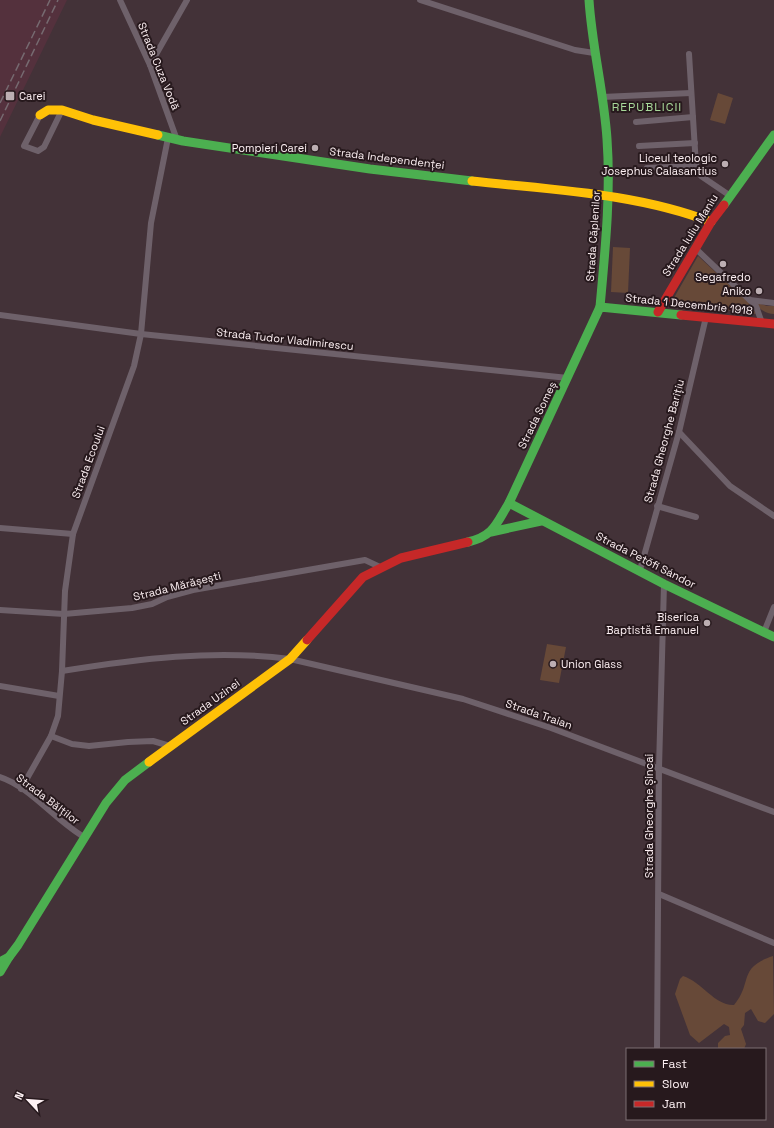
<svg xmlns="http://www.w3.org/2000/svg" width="774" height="1128" viewBox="0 0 774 1128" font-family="'Space Grotesk',sans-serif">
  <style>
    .built { fill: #54313d }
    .green { fill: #674938 }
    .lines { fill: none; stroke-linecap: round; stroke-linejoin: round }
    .street { stroke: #6e616a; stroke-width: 6 }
    .fast { stroke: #4caf50; stroke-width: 9 }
    .slow { stroke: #ffc107; stroke-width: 9 }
    .jam { stroke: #c62828; stroke-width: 9 }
    .rail { stroke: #766a70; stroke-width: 1.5; stroke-dasharray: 8 4; stroke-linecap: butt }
    .poi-dot { fill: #bcaeb2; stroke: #27191d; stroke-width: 1.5 }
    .labels { text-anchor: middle; stroke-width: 4; stroke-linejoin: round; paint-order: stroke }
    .street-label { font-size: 11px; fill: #fdf0f3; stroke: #27191d }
    .poi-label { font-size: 11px; fill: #fdf0f3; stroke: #27191d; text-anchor: end }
    .neighbourhood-label { font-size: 12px; letter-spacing: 1px; fill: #a8d99a; stroke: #27191d }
  </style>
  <rect width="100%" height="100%" fill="#433238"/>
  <path class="built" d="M0,0H67L0,137Z"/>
  <g class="green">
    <path d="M718,93L733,98L725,124L710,120Z"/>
    <path d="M613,247L630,248L628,293L611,292Z"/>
    <path d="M698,256L749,303L756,314L671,303Z"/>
    <path d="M755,302L767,306H774V314C767,314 758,309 755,302Z"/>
    <path d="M547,644L566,647L559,683L540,680Z"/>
    <path d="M773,956L774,1014L765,1023L758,1021L751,1009L745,1013L744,1025L741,1029L746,1044L744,1049H718V1043L725,1036L730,1035L729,1027L724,1024L699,1043L690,1035L675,994L680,979L683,976C702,982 715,1006 734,1005C753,983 737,968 773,956Z"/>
  </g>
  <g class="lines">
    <g class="street">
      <path d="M120,0L150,65L177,140"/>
      <path d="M420,0L575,50L594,53"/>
      <path d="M689,54L696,166L701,176L729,195"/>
      <path d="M150,65L187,0"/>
      <path d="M602,97L691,93"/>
      <path d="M40,115L24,146L38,151L44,147L62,110"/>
      <path d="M636,122L693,117"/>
      <path d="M639,146L695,143"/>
      <path d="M647,168L696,166"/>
      <path d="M695,248L756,306L762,323"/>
      <path d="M750,300L774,303"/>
      <path d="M0,315L141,334L568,378"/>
      <path d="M679,432L730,486L774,516"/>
      <path d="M657,506L696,517"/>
      <path d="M0,528L73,534"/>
      <path d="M640,570L679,432L706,317"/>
      <path d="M0,610L64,614L132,608L152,604L167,597L193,590L365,560L380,567"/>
      <path d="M764,632L774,607"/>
      <path d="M62,671C137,659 214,649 290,659L463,699L551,728L774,812"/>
      <path d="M0,686L59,696"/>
      <path d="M51,736L72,744L89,746L128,742L153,741L170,746"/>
      <path d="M0,777C29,786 56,821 84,837"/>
      <path d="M21,789L51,736L58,716L62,671L65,591L73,534L134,366L141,334L151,223L168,138"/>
      <path d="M659,894L774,943"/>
      <path d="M657,1049L659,768L664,584"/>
    </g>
    <g class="fast">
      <path d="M589,0C592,47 604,93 607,139C611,195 605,251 600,307"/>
      <path d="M158,135L183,141L370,169L472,181"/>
      <path d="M724,205L774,135"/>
      <path d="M509,503L664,584L774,637"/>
      <path d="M491,532L541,521"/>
      <path d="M468,542C494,536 496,524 509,503L600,307L681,315"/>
      <path d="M0,962L9,957L18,945L106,803L125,780L149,762"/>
      <path d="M0,972L9,957"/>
    </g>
    <g class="slow">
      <path d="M40,115L48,110H62L93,120L158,135"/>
      <path d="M472,181C551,190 636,193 711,222"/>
      <path d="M149,762L290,659L307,640"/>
    </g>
    <g class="jam">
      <path d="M658,312L711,222L724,205"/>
      <path d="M681,315L774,324"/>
      <path d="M307,640L363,577L401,558L468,542"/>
    </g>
    <g class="rail">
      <path d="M0,103L50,0"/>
      <path d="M0,121L58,0"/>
    </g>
  </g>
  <g class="poi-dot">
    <rect x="5" y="91" width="10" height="10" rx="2"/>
    <circle cx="315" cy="148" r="4"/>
    <circle cx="725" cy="164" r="4"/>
    <circle cx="723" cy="264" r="4"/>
    <circle cx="759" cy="291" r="4"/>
    <circle cx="707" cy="623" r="4"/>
    <circle cx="553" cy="664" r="4"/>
  </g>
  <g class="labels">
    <g class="street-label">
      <text transform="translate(159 66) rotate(68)" y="4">Strada Cuza Vodă</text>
      <text transform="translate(387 158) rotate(7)" y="4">Strada Independenței</text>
      <text transform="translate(690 235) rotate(-58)" y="4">Strada Iuliu Maniu</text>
      <text transform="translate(593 236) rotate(-86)" y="4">Strada Căplenilor</text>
      <text transform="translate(689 304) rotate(6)" y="4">Strada 1 Decembrie 1918</text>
      <text transform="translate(285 339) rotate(6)" y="4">Strada Tudor Vladimirescu</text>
      <text transform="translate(537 415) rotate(-64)" y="4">Strada Someș</text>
      <text transform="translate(664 441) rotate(-75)" y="4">Strada Gheorghe Barițiu</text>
      <text transform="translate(88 462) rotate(-70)" y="4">Strada Ecoului</text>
      <text transform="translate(646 560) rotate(27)" y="4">Strada Petőfi Sándor</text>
      <text transform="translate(177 586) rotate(-14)" y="4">Strada Mărășești</text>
      <text transform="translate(210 702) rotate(-36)" y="4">Strada Uzinei</text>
      <text transform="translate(539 714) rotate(19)" y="4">Strada Traian</text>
      <text transform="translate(48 799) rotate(37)" y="4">Strada Bălților</text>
      <text transform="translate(649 816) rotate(-90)" y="4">Strada Gheorghe Șincai</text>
    </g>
    <g class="poi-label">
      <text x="19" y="100" text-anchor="start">Carei</text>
      <text x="307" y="152">Pompieri Carei</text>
      <text x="717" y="162">Liceul teologic<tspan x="717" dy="13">Josephus Calasantius</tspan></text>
      <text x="723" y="281" text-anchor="middle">Segafredo</text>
      <text x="751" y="295">Aniko</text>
      <text x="699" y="621">Biserica<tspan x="699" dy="13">Baptistă Emanuel</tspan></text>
      <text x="561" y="668" text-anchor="start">Union Glass</text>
    </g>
    <g class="neighbourhood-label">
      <text x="647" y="111">REPUBLICII</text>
    </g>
  </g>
  <rect x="626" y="1048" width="140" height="72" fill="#27191d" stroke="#7d6f73"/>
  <rect x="634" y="1061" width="20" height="6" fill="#4caf50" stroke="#7d6f73"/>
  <text x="662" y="1068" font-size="12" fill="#fdf0f3">Fast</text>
  <rect x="634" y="1081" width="20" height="6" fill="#ffc107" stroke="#7d6f73"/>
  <text x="662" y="1088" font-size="12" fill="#fdf0f3">Slow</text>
  <rect x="634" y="1101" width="20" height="6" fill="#c62828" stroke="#7d6f73"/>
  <text x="662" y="1108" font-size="12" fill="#fdf0f3">Jam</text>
  <g transform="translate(28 1100) rotate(296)" stroke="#27191d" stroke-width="3" paint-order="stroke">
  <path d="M0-3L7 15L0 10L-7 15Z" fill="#fdf0f3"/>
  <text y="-6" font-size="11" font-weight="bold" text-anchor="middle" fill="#fdf0f3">N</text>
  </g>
</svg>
